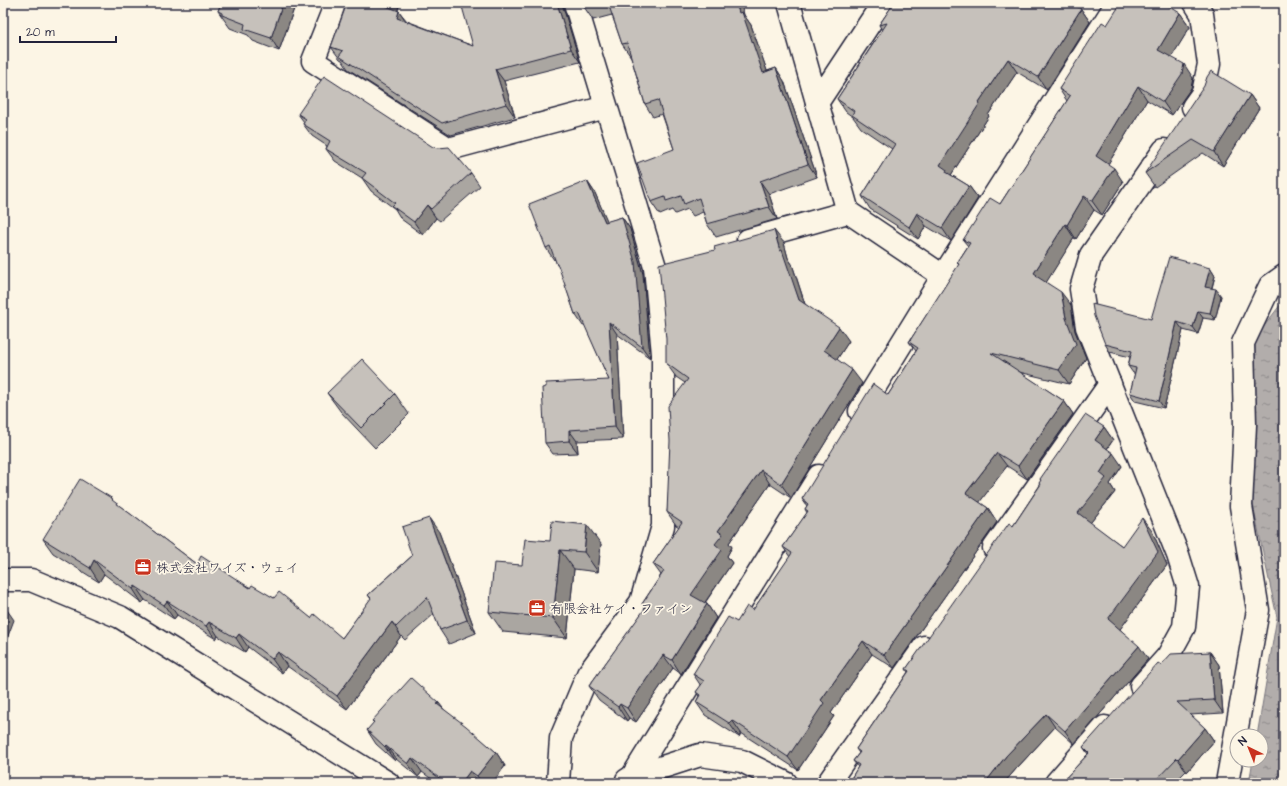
<svg xmlns="http://www.w3.org/2000/svg" width="1287" height="786" viewBox="0 0 1287 786" font-family="'Architects Daughter','Klee One',sans-serif">
  <style>
    .water { fill: url(#water-ripples); stroke: #78757e }
    .lines { fill: none; stroke-linecap: round; stroke-linejoin: round }
    .minor-casing { stroke: #22223b; stroke-width: 25 }
    .minor { stroke: #fcf5e5; stroke-width: 22 }
    .wall { fill: #aaa6a1; stroke: #22223b }
    .shaded-wall { fill: #8b8783; stroke: #22223b }
    .building { fill: #c6c1bb; stroke: #22223b }
    .labels { text-anchor: middle; stroke-width: 3.5; stroke-linejoin: round; paint-order: stroke }
    .poi-label { font-size: 13px; fill: #22223b; stroke: #fcf5e5; text-anchor: start }
  </style>
  <defs>
    <pattern id="water-ripples" width="26" height="14" patternUnits="userSpaceOnUse"><rect width="26" height="14" fill="#b2adab"/><path d="M2 4q2-2 4 0t4 0M15 11q2-2 4 0t4 0" fill="none" stroke="#908c8c"/></pattern>
  </defs>
  <rect width="100%" height="100%" fill="#fcf5e5"/>
  <filter id="ink" filterUnits="userSpaceOnUse"><feTurbulence type="fractalNoise" baseFrequency=".025" numOctaves="2"/><feDisplacementMap in="SourceGraphic" scale="8" xChannelSelector="R" yChannelSelector="G"/><feConvolveMatrix kernelMatrix="1 2 1 2 8 2 1 2 1" color-interpolation-filters="sRGB"/></filter>
  <g filter="url(#ink)">
    <path class="water" d="M1284,300V783H1249L1253,760H1261V736H1257L1277,617L1252,501L1255,338Z"/>
    <g class="lines">
      <defs>
        <g id="minor">
          <path d="M336,3L313,61L449,149L606,107"/>
          <path d="M789,3L848,212L943,276"/>
          <path d="M817,103L883,3"/>
          <path d="M1193,107L1203,93L1209,64L1202,14L1195,3"/>
          <path d="M748,240L848,212"/>
          <path d="M860,411L943,276L1117,3"/>
          <path d="M994,548L1110,384"/>
          <path d="M3,580H31L120,617L388,783"/>
          <path d="M1141,686L1168,656L1184,627L1188,587L1178,555L1087,327L1081,289L1091,255L1164,150"/>
          <path d="M632,777L819,476"/>
          <path d="M627,780L632,777L700,755L742,761L786,783"/>
          <path d="M558,783L561,738L588,674L641,602L663,526V354L655,267L575,3"/>
          <path d="M828,783L924,647"/>
          <path d="M1056,783L1105,727"/>
          <path d="M1227,783L1258,610L1241,506L1245,425L1243,343L1270,286L1284,276"/>
        </g>
      </defs>
      <use href="#minor" class="minor-casing"/>
      <use href="#minor" class="minor"/>
    </g>
    <g class="wall">
      <path d="M221,3H296L279,51L253,41L248,35L230,28L218,11Z"/>
      <path d="M346,3H400L398,10L407,21L473,46L563,7L580,62L504,81L515,117L451,135L348,69L342,60L340,59L331,47L346,4Z"/>
      <path d="M583,3H741L744,15L751,25L767,71L776,68L784,81L817,177L769,194L777,219L716,237L707,224L703,212L693,216L688,209L675,214L672,210L660,215L651,202L674,149L662,114L653,117L645,104L631,57L622,44L612,15L593,20L584,7Z"/>
      <path d="M894,3L1081,9L1090,22L1047,90L1017,72L988,115L989,116L951,175L969,186L978,198L951,241L926,226L918,239L870,209L862,196L892,149L861,128L853,117L846,112L837,99L882,30L879,25Z"/>
      <path d="M1180,13L1190,27L1171,57L1193,78L1191,88L1172,115L1147,100L1108,164L1123,182L1102,215L1094,210L1076,239L1074,238L1046,282L1071,305L1075,331L1086,358L1069,384L1019,372L1064,401L1073,414L1027,479L1007,466L979,502L988,508L997,522L894,668L872,654L831,713L834,716L798,770L741,733L739,737L705,715L696,702L699,696L696,692L701,686L693,674L737,622L753,610L790,557L783,547L807,513L805,509L807,506L802,499L888,395L916,351L909,342L959,265L957,263L968,246L963,240L1000,204L1067,101L1059,89L1107,25Z"/>
      <path d="M1250,95L1259,108L1223,166L1203,153L1155,187L1145,173Z"/>
      <path d="M298,114L471,173L480,186L440,221L436,218L423,235L401,219L395,209L371,191L362,178L335,161L326,149L327,146L312,136L303,124L304,122Z"/>
      <path d="M587,181L595,193L607,222L622,217L630,229L643,274L650,358L617,334L623,439L577,441L578,453L553,454L545,443L609,380L585,325L583,326L575,314L560,269L557,265L555,259L554,260L546,248Z"/>
      <path d="M784,243L788,258L792,264L805,304L849,341L837,359L862,383L791,498L770,484L729,543L732,547L727,556L732,563L705,603L707,604L716,618L681,674L673,668L636,722L629,718L627,721L599,700L589,686L645,609L642,604L661,575L653,564L679,527L676,525L667,512L685,383L676,377L666,363Z"/>
      <path d="M1210,268L1215,276L1212,288L1221,296L1215,320L1203,318L1198,334L1183,330L1164,408L1135,401L1130,393L1135,373H1133L1128,366L1130,357L1110,352L1105,344L1151,319Z"/>
      <path d="M327,393L395,394L409,414L375,448L341,412Z"/>
      <path d="M1104,427L1113,440L1107,449L1122,466L1110,484L1115,492L1090,523L1122,546L1152,531L1167,565L1120,629L1148,659L1074,744L1055,727L1016,769L1004,783H849V782L858,767L853,761L859,753L856,749L908,672L906,669L1013,526L1040,485L1039,483L1041,481L1040,479Z"/>
      <path d="M117,504L197,564L274,598L311,618L342,638L371,599L368,595L439,532L476,633L449,644L440,630L434,614L405,640L401,636L347,709L287,666L282,673L248,647L245,652L218,636L216,639L177,615L174,619L145,600L142,603L104,574L99,582L53,553L43,539Z"/>
      <path d="M550,541L601,544L598,572L574,569L567,638L503,632L489,612L522,565Z"/>
      <path d="M1210,652L1219,665L1223,713L1190,715L1205,728L1214,741L1187,772L1186,771L1174,783H1061L1088,754L1083,747L1161,665Z"/>
      <path d="M443,709L496,752L505,766L492,783H437L422,772L418,777L396,759L395,761L376,744L367,730L374,723L372,721Z"/>
    </g>
    <g class="shaded-wall">
      <path d="M283,3H296L279,51L271,38Z"/>
      <path d="M387,3H400L395,19L386,6Z"/>
      <path d="M557,3H563V7L580,62L571,49Z"/>
      <path d="M736,3H741L744,15L751,25L772,85L763,73L739,13Z"/>
      <path d="M1081,9L1090,22L1047,90L1038,77Z"/>
      <path d="M399,11L408,24L397,18Z"/>
      <path d="M1180,13L1190,27L1168,63L1158,50Z"/>
      <path d="M1008,59L1017,72L988,115L989,116L951,175L956,183L940,165L979,102Z"/>
      <path d="M1184,64L1193,78L1191,88L1172,115L1163,102Z"/>
      <path d="M776,68L784,81L817,177L808,164Z"/>
      <path d="M495,69L504,81L515,117L506,104Z"/>
      <path d="M1138,86L1147,100L1105,169L1096,156Z"/>
      <path d="M1250,95L1259,108L1223,166L1214,152Z"/>
      <path d="M1114,168L1123,182L1102,215L1092,201Z"/>
      <path d="M587,181L595,193L613,234L605,222Z"/>
      <path d="M760,181L769,194L777,219L769,207Z"/>
      <path d="M969,186L978,198L951,241L942,228Z"/>
      <path d="M1084,196L1094,210L1076,239L1067,225Z"/>
      <path d="M427,205L436,218L423,235L414,222Z"/>
      <path d="M917,213L926,226L918,239L909,227Z"/>
      <path d="M622,217L630,229L643,274L650,358L642,347Z"/>
      <path d="M1065,224L1074,238L1044,286L1034,273Z"/>
      <path d="M774,230L784,243L788,258L792,264L808,314L799,300L780,251Z"/>
      <path d="M1210,268L1215,276L1210,294L1205,287Z"/>
      <path d="M1216,289L1221,296L1215,320L1210,313Z"/>
      <path d="M1061,292L1071,305L1075,331L1086,358L1069,384L1059,370L1066,318Z"/>
      <path d="M1198,311L1203,318L1198,334L1193,327Z"/>
      <path d="M609,322L617,334L623,439L615,427Z"/>
      <path d="M1177,322L1183,330L1164,408L1159,401Z"/>
      <path d="M839,327L849,341L834,364L824,350Z"/>
      <path d="M852,370L862,383L791,498L781,484Z"/>
      <path d="M1064,401L1073,414L1027,479L1018,466Z"/>
      <path d="M1104,427L1113,440L1104,453L1095,440Z"/>
      <path d="M569,430L577,441L578,453L569,441Z"/>
      <path d="M997,453L1007,466L976,507L966,493Z"/>
      <path d="M1113,453L1122,466L1110,484L1115,492L1087,527L1078,513L1100,473Z"/>
      <path d="M761,470L770,484L729,543L732,547L727,556L732,563L701,608L691,595L718,531Z"/>
      <path d="M988,508L997,522L894,668L884,655Z"/>
      <path d="M429,518L439,532L476,633L467,620Z"/>
      <path d="M1142,518L1152,531L1167,565L1118,632L1108,619Z"/>
      <path d="M587,525L601,544L598,572L584,552Z"/>
      <path d="M560,550L574,569L567,638L553,618Z"/>
      <path d="M94,560L104,574L99,582L90,568Z"/>
      <path d="M135,586L145,600L142,603L133,589Z"/>
      <path d="M167,601L177,615L174,619L164,605Z"/>
      <path d="M707,604L716,618L681,674L672,660Z"/>
      <path d="M5,607L14,620L3,649V613Z"/>
      <path d="M209,622L218,636L216,639L206,626Z"/>
      <path d="M392,622L401,636L347,709L337,696Z"/>
      <path d="M239,634L248,647L245,652L236,638Z"/>
      <path d="M863,641L872,654L831,713L834,716L798,770L788,757L821,700Z"/>
      <path d="M1139,646L1148,659L1074,744L1065,731Z"/>
      <path d="M278,652L287,666L282,673L272,659Z"/>
      <path d="M1210,652L1219,665L1223,713L1214,700Z"/>
      <path d="M663,655L673,668L636,722L627,708Z"/>
      <path d="M439,703L449,716L437,704Z"/>
      <path d="M620,704L629,718L627,721L618,707Z"/>
      <path d="M1046,714L1055,727L1016,769L1004,783H985L1006,756Z"/>
      <path d="M732,720L741,733L739,737L729,723Z"/>
      <path d="M1205,728L1214,741L1187,772L1178,759Z"/>
      <path d="M386,746L396,759L395,761L385,747Z"/>
      <path d="M496,752L505,766L492,783H482L477,776Z"/>
      <path d="M412,758L422,772L418,777L408,764Z"/>
      <path d="M470,771L479,783H461Z"/>
    </g>
    <g class="building">
      <path d="M221,3H283L271,38L244,29L245,24L222,15V13L218,11Z"/>
      <path d="M347,3H387L386,6L399,11L397,18L473,46L461,3H557L571,49L495,69L506,104L442,123L339,56L343,51L331,47Z"/>
      <path d="M583,3H600L584,7Z"/>
      <path d="M608,3H736L739,13L742,12L763,73L776,68L808,164L760,181L769,207L707,224L699,198L684,204L681,196L666,201L665,197L651,202L637,163L674,149L658,100L645,104L627,43L622,44Z"/>
      <path d="M894,3H1071L1081,9L1038,77L1008,59L979,102L980,103L940,165L947,170L946,172L969,186L942,228L917,213L909,227L862,196L895,144L852,115L854,111L837,99L887,23L879,25Z"/>
      <path d="M1121,3H1164L1180,13L1158,50L1184,64L1182,74L1163,102L1138,86L1096,156L1114,168L1092,201L1084,196L1067,225L1065,224L1034,273L1037,275L1036,276L1061,292L1066,318L1076,344L1059,370L991,353L1064,401L1018,466L997,453L966,493L988,508L884,655L863,641L821,700L824,703L788,757L732,720L729,723L696,702L700,695L696,692L704,681L693,674L728,617L737,622L747,606L753,610L792,553L783,547L808,511L805,509L808,504L802,499L873,384L888,395L918,348L909,342L959,264L957,263L970,243L963,240L990,198L1000,204L1070,96L1059,89L1102,22L1107,25Z"/>
      <path d="M1211,71L1250,95L1214,152L1193,140L1145,173L1204,86L1207,77Z"/>
      <path d="M324,76L433,147L438,148L449,147L471,173L431,209L427,205L414,222L392,206L395,203L362,178L366,173L326,149L330,141L303,124L306,119L298,114Z"/>
      <path d="M587,181L605,222L622,217L635,262L642,347L609,322L615,427L569,430V441L545,443L542,388L546,387V383L609,380L579,313L575,314L558,265H557L550,246L546,248L529,204Z"/>
      <path d="M774,230L780,251L782,250L799,300L839,327L824,350L852,370L781,484L761,470L718,531L723,534L715,544L722,550L691,595L707,604L672,660L663,655L627,708L620,704L618,707L589,686L646,607L642,604L664,571L653,564L682,522L667,512L670,441L668,406L688,379L666,363V339L659,264L715,250L714,247Z"/>
      <path d="M1169,257L1210,268L1205,287L1216,289L1210,313L1198,311L1193,327L1177,322L1159,401L1130,393L1136,368L1128,366L1132,351L1105,344L1094,316L1092,304L1151,319Z"/>
      <path d="M362,359L395,394L361,428L327,393Z"/>
      <path d="M1085,415L1104,427L1095,440L1113,453L1100,473L1106,478L1078,513L1122,546L1142,518L1158,552L1108,619L1139,646L1065,731L1046,714L1006,756L985,783H850L849,782L859,765L853,761L860,752L856,749L909,671L906,669L1009,523L1013,526L1041,484L1039,483L1041,480L1040,479Z"/>
      <path d="M80,479L113,499L112,500L197,564L201,556L250,588L252,585L274,598L279,592L311,618L314,614L342,638L371,598L368,595L412,556L402,527L429,518L467,620L440,630L427,597L396,627L392,622L337,696L278,652L272,659L239,634L236,638L209,622L206,626L167,601L164,605L135,586L133,589L94,560L90,568L43,539Z"/>
      <path d="M552,521L587,525L584,552L560,550L553,618L489,612L494,563L522,565L525,539L550,541Z"/>
      <path d="M3,606L5,607L3,613Z"/>
      <path d="M1210,652L1214,700L1177,702L1205,728L1178,759L1177,758L1153,783H1061L1089,753L1083,747L1158,663L1161,665L1171,654Z"/>
      <path d="M411,678L439,703L437,704L466,726L496,752L477,776L470,771L461,783H446L412,758L408,764L386,746L385,747L367,730L374,722L372,721Z"/>
    </g>
  </g>
  <defs>
    <symbol id="office-square" viewBox="-11 -11 22 22"><rect x="-9" y="-9" width="18" height="18" rx="4" fill="#c8321e" stroke="#fcf5e5"/><path d="M-6-3h4V-5.5h4V-3h4V5H-6ZM-1-4.5V-3h2v-1.5ZM-6 0V1H6V0Z" fill="#fff"/></symbol>
  </defs>
  <g fill-rule="evenodd">
    <use href="#office-square" x="133" y="557" width="20" height="20"/>
    <use href="#office-square" x="527" y="598" width="20" height="20"/>
  </g>
  <g class="labels">
    <g class="poi-label">
      <text x="156" y="572">株式会社ワイズ・ウェイ</text>
      <text x="550" y="613">有限会社ケイ・ファイン</text>
    </g>
  </g>
  <rect width="1287" height="786" fill="none" stroke="#fcf5e5" stroke-width="16"/>
  <rect x="8" y="8" width="1271" height="770" fill="none" stroke="#22223b" stroke-width="1.5" filter="url(#ink)"/>
  <g transform="translate(1249 748) rotate(317)"><circle r="19" fill="#fcf5e5" stroke="#a5a1a1"/>
  <path d="M0-3L7 15L0 10L-7 15Z" fill="#c8321e"/>
  <text y="-6" font-size="11" font-weight="bold" text-anchor="middle" fill="#22223b">N</text>
  </g>
  <path d="M20 36v6h96v-6" fill="none" stroke="#22223b" stroke-width="2"/>
  <text x="26" y="36" font-size="12" fill="#22223b" stroke="#fcf5e5" stroke-width="3" paint-order="stroke">20 m</text>
</svg>
